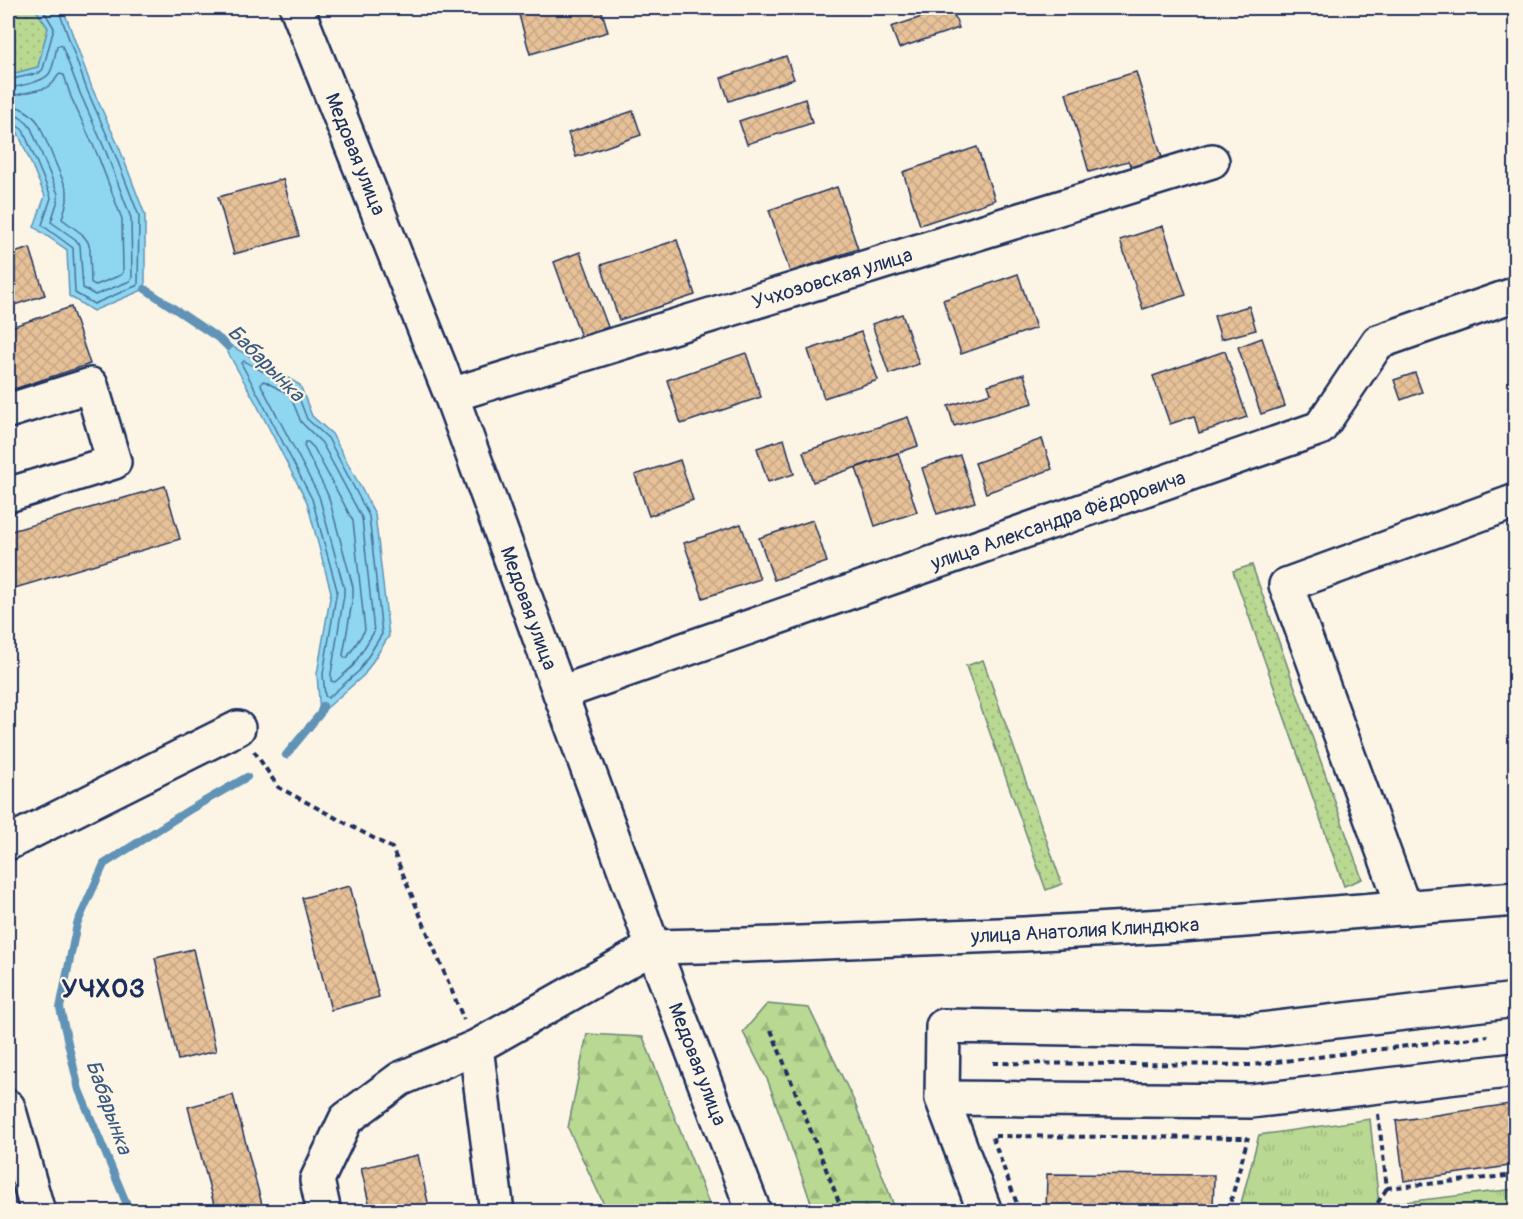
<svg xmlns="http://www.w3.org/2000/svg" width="1523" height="1219" viewBox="0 0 1523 1219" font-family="Pangolin,sans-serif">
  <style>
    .grass { fill: url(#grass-dots); stroke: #6a8478; stroke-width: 1.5 }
    .forest { fill: url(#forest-firs); stroke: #6a8478; stroke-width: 1.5 }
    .park { fill: url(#park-tufts); stroke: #6a8478; stroke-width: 1.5 }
    .water { fill: #8fd6f1; stroke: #6193b6; stroke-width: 1.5 }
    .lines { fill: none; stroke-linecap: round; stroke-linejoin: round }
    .shore { stroke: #497299; stroke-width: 1.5 }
    .stream { stroke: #6193b6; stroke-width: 8 }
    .building { fill: url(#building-cross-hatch); stroke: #1b2f5e; stroke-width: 1.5 }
    .minor-casing { stroke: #1b2f5e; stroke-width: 38 }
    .path { stroke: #1b2f5e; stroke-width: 4; stroke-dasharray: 6 4.5; stroke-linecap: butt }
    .minor { stroke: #fcf5e5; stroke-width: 33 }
    .labels { text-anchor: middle; stroke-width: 4.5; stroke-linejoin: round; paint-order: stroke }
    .street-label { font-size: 20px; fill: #1b2f5e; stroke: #fcf5e5 }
    .water-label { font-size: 21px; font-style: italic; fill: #385983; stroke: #fcf5e5 }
    .district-label { font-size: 26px; font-weight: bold; letter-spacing: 1.5px; fill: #1b2f5e; stroke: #fcf5e5 }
  </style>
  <defs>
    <pattern id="grass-dots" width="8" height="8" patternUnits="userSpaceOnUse" patternTransform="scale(1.5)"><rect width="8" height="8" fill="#b9d891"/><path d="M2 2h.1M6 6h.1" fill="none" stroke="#9eba7f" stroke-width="1.8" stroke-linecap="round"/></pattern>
    <pattern id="forest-firs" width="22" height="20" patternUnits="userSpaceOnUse" patternTransform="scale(1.5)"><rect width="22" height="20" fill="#b9d891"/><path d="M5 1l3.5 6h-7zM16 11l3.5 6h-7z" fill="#9eba7f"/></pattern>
    <pattern id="park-tufts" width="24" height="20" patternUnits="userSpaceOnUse" patternTransform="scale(1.5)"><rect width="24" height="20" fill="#b9d891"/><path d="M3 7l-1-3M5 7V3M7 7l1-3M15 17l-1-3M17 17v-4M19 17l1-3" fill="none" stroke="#9eba7f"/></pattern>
    <pattern id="building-cross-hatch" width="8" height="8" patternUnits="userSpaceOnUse" patternTransform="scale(1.5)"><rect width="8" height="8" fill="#e7c198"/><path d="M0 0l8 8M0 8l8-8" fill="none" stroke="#c6a685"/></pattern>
  </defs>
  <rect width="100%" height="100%" fill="#fcf5e5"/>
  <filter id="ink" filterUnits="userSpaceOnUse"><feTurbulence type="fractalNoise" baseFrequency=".0167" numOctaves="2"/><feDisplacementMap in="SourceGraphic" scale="12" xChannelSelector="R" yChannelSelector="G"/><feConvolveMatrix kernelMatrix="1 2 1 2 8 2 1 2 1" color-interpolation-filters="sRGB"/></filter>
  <g filter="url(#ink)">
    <g class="grass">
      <path d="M8,8H35L48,28L38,67L8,75Z"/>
      <path d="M1252,565L1362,879L1344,886L1233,571Z"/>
      <path d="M983,660L1062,884L1046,890L966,666Z"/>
    </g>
    <g class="forest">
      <path d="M767,1004L809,1008L854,1101L896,1211H814L768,1081L743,1032Z"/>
      <path d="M587,1034L643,1037L712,1211H607L568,1128Z"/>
    </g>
    <path class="park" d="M1370,1119L1379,1205L1515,1189V1211H1239L1259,1135Z"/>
    <g class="water">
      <path d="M35,8H63L92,88L119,147L145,215V289L93,311L69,296L67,250L34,227L45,196L18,133L8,126V75L38,67L48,28Z"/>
      <path d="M221,340L300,385L312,416L332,434L375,514L389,636L364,675L320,714L317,674L331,592L307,502L256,403Z"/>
    </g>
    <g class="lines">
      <g class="shore">
        <path d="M8,80L39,73L43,69L54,28L42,8"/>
        <path d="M8,88C17,87 43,82 49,74C54,67 55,55 57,46L60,45L62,46L80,93L106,152L131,218L132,278L130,281L95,295L83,288L80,245L75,239L51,222L58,200V194L31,128C26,120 17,114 8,114"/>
        <path d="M8,97L46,88L53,83L59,74L64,75L71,97L98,156L122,219L123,272L121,275L96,285L91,283L90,249L88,242L82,234L62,219L67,201V190L39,124C32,113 20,106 8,105"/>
        <path d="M8,122L13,123L23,130L50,194L51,198L42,225L73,248L75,293L94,304L138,285L139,216L113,149L87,90L58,8"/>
        <path d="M244,361L296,390L307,419L328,438L369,516L382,634L359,671L328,698L325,696L323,674L337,590L312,499L261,400L242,365V363Z"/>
        <path d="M264,381L290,395L301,422L322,443L362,518L374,632L353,666L335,682L331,681V674L344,595V588L319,496L261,385L262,382Z"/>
        <path d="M305,442H308L314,448L353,521L365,630L347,658L344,657L343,655L353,596V587L328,495L304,446Z"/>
      </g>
      <g class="stream">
        <path d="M145,289L221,340L228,347"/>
        <path d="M286,755L320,714L323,706"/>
        <path d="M130,1212L79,1090L60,1008L77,924L104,864L189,810L247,777"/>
      </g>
    </g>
    <g class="building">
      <path d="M454,8H476L456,15Z"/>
      <path d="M517,8H601L608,32L530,54Z"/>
      <path d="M949,8H952L959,28L899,48L891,27Z"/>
      <path d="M1016,8H1039L1016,11Z"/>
      <path d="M786,56L794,79L729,101L721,78Z"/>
      <path d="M1136,72L1164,164L1136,172L1128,161L1089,172L1066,93Z"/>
      <path d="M805,99L812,123L747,144L739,121Z"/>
      <path d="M633,111L641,135L576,157L568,133Z"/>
      <path d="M977,147L995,200L920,225L903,172Z"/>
      <path d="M283,179L299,236L234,254L218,197Z"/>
      <path d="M837,187L858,249L790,272L769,210Z"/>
      <path d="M1163,226L1186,295L1143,309L1120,240Z"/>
      <path d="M677,240L695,295L619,320L601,265Z"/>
      <path d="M30,248L45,295L8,307V287L15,285L8,255Z"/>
      <path d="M580,252L608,327L581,337L554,262Z"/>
      <path d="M1018,274L1036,328L961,354L943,300Z"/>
      <path d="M1249,306L1256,330L1221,339L1214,316Z"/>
      <path d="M71,307L90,364L8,391V328Z"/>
      <path d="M902,314L919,364L889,374L872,324Z"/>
      <path d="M861,332L878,380L824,398L808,350Z"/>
      <path d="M1262,338L1285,406L1261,414L1238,347Z"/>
      <path d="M1225,351L1247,417L1199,433L1194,416L1170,424L1153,376Z"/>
      <path d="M746,353L761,397L681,424L667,380Z"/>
      <path d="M1415,373L1422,392L1401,400L1394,380Z"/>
      <path d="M1024,374L1033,403L954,426L948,406L991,393L988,385Z"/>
      <path d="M908,417L918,446L813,482L803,452Z"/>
      <path d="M784,439L794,474L768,482L757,448Z"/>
      <path d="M1042,439L1052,469L986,493L975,463Z"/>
      <path d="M898,453L917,512L875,526L856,468Z"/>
      <path d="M960,455L975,502L937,514L922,468Z"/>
      <path d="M680,460L693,500L649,516L635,475Z"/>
      <path d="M165,486L180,539L8,590V532Z"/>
      <path d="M813,520L827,562L774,580L759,538Z"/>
      <path d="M741,524L760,579L703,598L684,543Z"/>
      <path d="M350,886L379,997L331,1010L302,898Z"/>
      <path d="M193,949L216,1051L178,1060L155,958Z"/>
      <path d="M233,1095L264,1212H216L188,1107Z"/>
      <path d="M1516,1103V1165L1404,1181L1396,1121Z"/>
      <path d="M418,1155L430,1212H371L361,1168Z"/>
      <path d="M1047,1174L1214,1175L1213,1212H1046Z"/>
    </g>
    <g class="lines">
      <defs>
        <g id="minor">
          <path d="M297,8L451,395L653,947L754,1212"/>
          <path d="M451,395L1212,161"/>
          <path d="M8,411L91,385L114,462L8,495"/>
          <path d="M560,693L1320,428L1378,342L1516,294"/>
          <path d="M8,843L238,728"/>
          <path d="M1404,908L1286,585L1516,501"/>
          <path d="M476,1047L497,1212"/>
          <path d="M942,1098L1251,1101L1516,1070"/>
          <path d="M8,1107L38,1212"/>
          <path d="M324,1212L317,1180L346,1119L400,1079L476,1047L653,947L746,945L1024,934L1181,925L1516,899"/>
          <path d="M985,1212L942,1098L943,1026L1252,1031L1516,1000"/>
        </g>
      </defs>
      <use href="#minor" class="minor-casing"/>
      <g class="path">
        <path d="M254,751L278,787L392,848L464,1020"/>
        <path d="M771,1030L843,1212"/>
        <path d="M993,1063L1252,1065L1488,1036"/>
        <path d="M1378,1114L1387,1188L1516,1175"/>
        <path d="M1020,1212L992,1136L1248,1138"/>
        <path d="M1228,1212L1248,1137"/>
        <path d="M1372,1212L1387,1188"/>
      </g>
      <use href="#minor" class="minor"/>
    </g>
  </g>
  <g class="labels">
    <g class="street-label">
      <text transform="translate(356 154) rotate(68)" y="7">Медовая улица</text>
      <text transform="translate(832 278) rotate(-17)" y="7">Учхозовская улица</text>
      <text transform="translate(1058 520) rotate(-19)" y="7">улица Александра Фёдоровича</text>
      <text transform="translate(529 608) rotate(70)" y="7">Медовая улица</text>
      <text transform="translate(1085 930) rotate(-3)" y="7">улица Анатолия Клиндюка</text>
      <text transform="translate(698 1064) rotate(69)" y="7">Медовая улица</text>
    </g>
    <g class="water-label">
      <text transform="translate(266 363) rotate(45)" y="7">Бабарынка</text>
      <text transform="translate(109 1107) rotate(70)" y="7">Бабарынка</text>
    </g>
    <g class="district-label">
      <text x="104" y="997">УЧХОЗ</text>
    </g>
  </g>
  <rect width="1523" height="1219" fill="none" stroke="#fcf5e5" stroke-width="30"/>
  <rect x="15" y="15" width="1493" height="1189" fill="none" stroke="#1b2f5e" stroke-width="2" filter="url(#ink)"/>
</svg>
